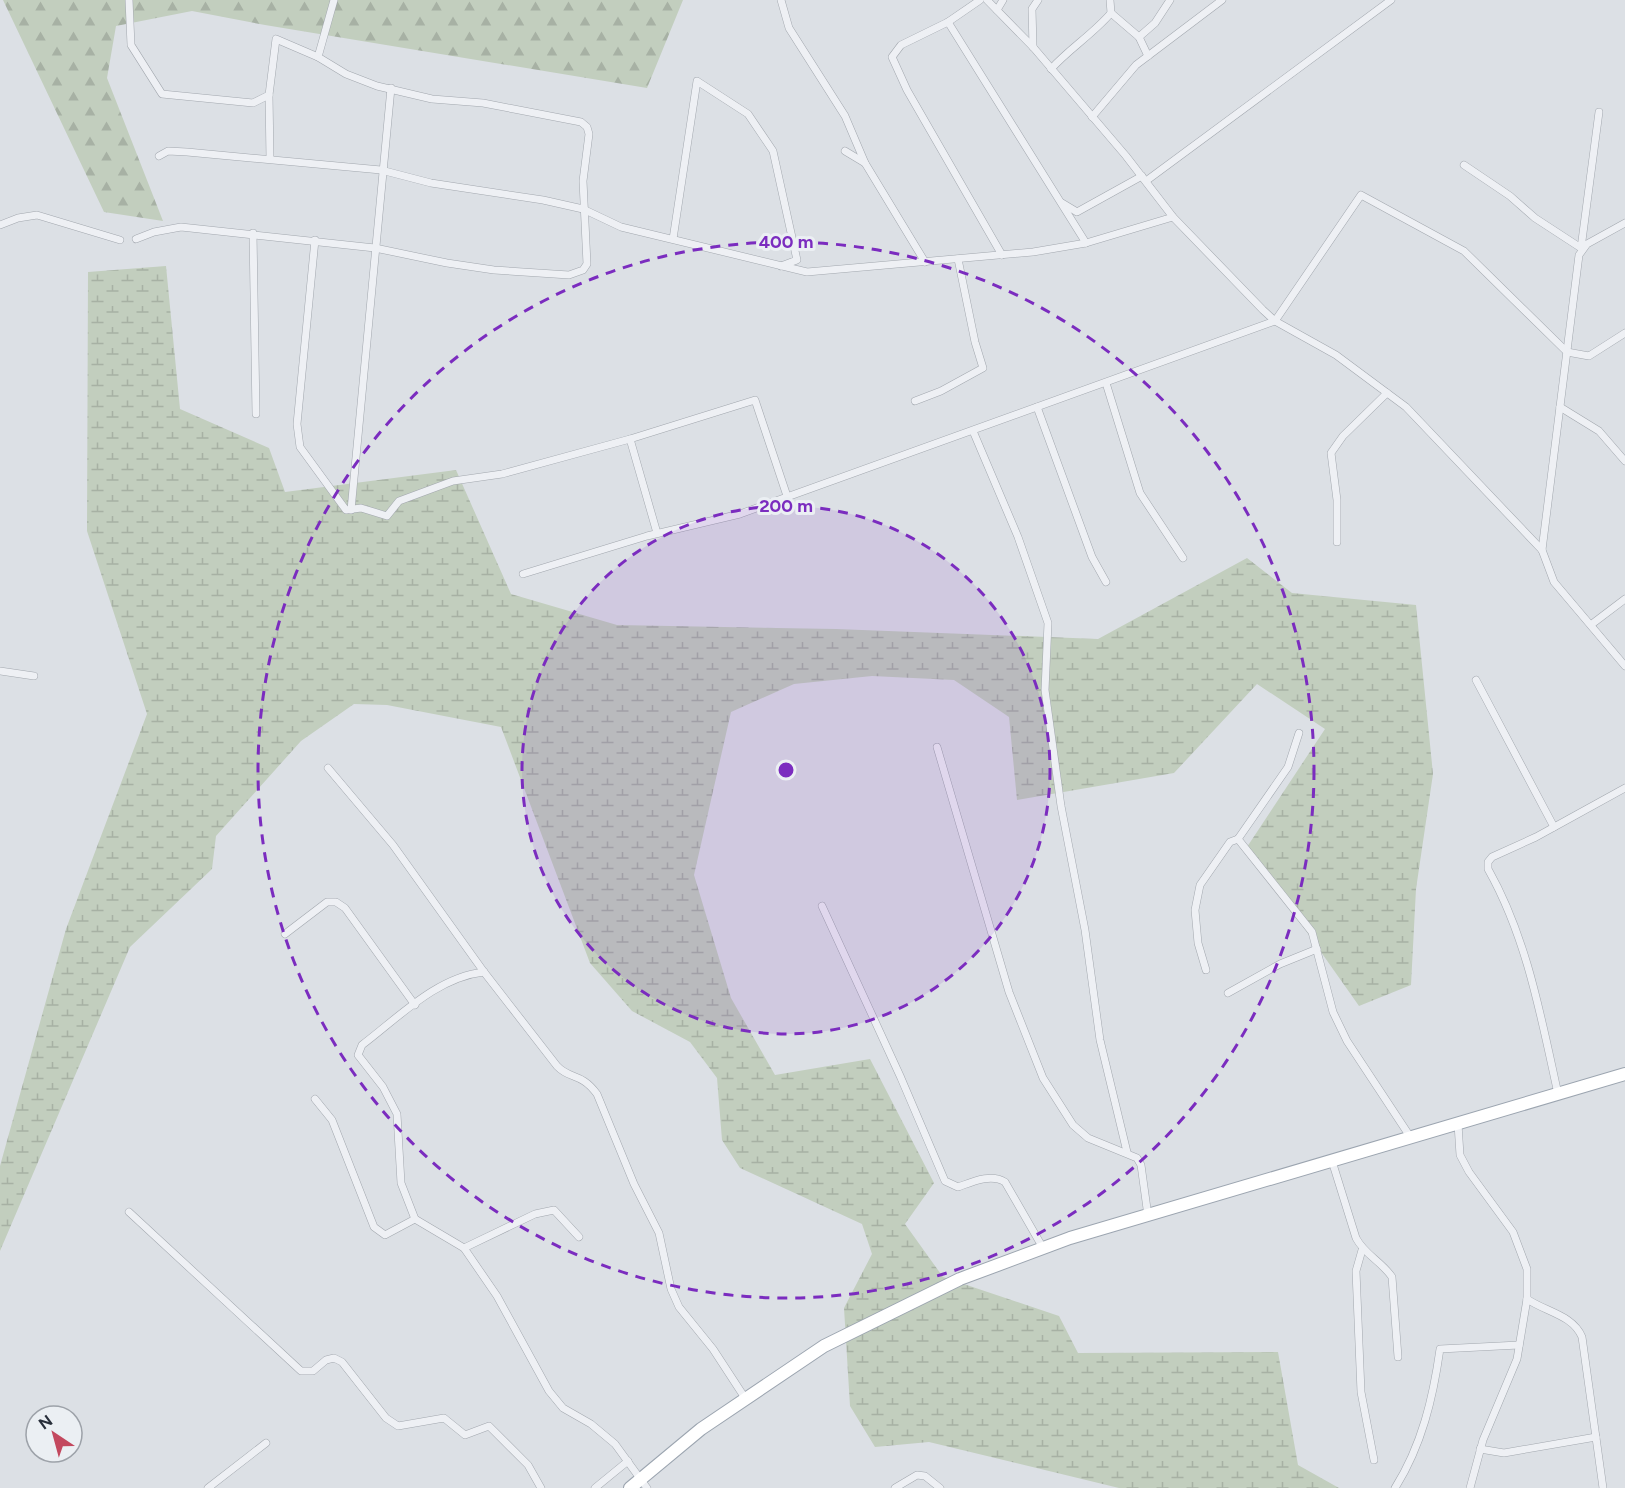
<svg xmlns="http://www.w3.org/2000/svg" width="1625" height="1488" viewBox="0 0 1625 1488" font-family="Figtree,sans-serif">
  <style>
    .forest { fill: url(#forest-firs) }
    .wetland { fill: url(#wetland-marsh) }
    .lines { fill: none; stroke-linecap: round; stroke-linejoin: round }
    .minor-casing { stroke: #a2a7ae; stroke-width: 8 }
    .primary-casing { stroke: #9ca5b0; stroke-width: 14 }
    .minor { stroke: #eef0f4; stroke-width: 7 }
    .primary { stroke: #fff; stroke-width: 12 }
    .ring { fill: none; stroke: #7b2cbf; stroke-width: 3; stroke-dasharray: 10 8 }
    .centre { fill: #7b2cbf; stroke: #ebeff3; stroke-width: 3 }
    .ring-label { font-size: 18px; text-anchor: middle; font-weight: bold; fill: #7b2cbf; stroke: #ebeff3; stroke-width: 6; stroke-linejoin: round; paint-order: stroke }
  </style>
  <defs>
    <pattern id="forest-firs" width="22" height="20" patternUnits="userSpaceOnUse" patternTransform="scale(1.5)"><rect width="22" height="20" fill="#c2cebe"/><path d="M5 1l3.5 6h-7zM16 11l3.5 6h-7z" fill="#a7b1a4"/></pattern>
    <pattern id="wetland-marsh" width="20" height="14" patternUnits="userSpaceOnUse" patternTransform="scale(1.5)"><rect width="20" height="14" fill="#c2cebe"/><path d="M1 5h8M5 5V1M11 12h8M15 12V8" fill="none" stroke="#a7b1a4"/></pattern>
  </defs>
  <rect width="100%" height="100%" fill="#dce0e5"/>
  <path class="forest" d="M3,0H683L647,88L265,25L192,11L116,26L107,78L163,221L104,212Z"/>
  <path class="wetland" d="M166,266L180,409L269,448L285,492L456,470L511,594L617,625L836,629L1098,639L1247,558L1292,593L1416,605L1433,774L1416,889L1411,985L1359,1006L1247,847L1325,729L1257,684L1174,773L1017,800L1009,717L954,680L872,676L794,684L731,712L694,875L731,998L775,1075L870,1059L934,1183L905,1224L943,1277L1059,1316L1078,1353L1278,1352L1298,1465L1339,1488H1119L929,1442L875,1447L850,1406L844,1308L872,1254L862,1224L740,1168L722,1140L717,1078L690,1042L632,1011L590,963L501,727L387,705L354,704L301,741L216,836L212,869L130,947L0,1251V1166L66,929L147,714L87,531L88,272Z"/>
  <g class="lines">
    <defs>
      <g id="minor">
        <path d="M129,0L131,45L162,94L253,103L269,95"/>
        <path d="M781,0L789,28L845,116L865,163"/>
        <path d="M980,0L948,22L901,45L892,57L907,90L1002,255"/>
        <path d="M987,0L1033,47L1126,156L1173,217L1263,310L1275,321L1336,355L1406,407L1542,550L1554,582L1625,666"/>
        <path d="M997,10L1003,0"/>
        <path d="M1111,13L1139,37L1148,56"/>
        <path d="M948,22L1086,243"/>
        <path d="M1139,37L1155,23L1170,0"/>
        <path d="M1033,47L1032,9L1038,0"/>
        <path d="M318,57L334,0"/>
        <path d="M1051,69C1069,49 1093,34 1111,13L1110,0"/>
        <path d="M1092,117L1136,65L1222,0"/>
        <path d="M845,151L865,163L925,262"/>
        <path d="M159,156L168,151L187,152L381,170L431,183L543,200L583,209L621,227L807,272L1033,252L1086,243L1173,217"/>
        <path d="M1464,165L1510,196L1535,218L1581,248L1599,112"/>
        <path d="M1146,181L1391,0"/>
        <path d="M1062,203L1077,212L1142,176"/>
        <path d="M0,225L18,218L37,215L120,240"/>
        <path d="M253,233L256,414"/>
        <path d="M136,239L154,232L181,227L375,248L447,263L494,270L569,275L583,270L587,264L583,181L589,134L587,127L581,122L483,103L432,99L377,86L346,74L318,57L276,39L269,95L270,159"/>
        <path d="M673,239L697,81L748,114L773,151L797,260L781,266"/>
        <path d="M315,240L297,424L300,447L346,510L361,508L387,516L399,501L453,481L502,474L630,439"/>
        <path d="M1106,383L1140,493L1183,558"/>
        <path d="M915,401L941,391L983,368L975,342L958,259"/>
        <path d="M1037,407L1092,557L1106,582"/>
        <path d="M1560,407L1599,431L1625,461"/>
        <path d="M973,431L1018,537L1048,623L1045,690L1061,806L1085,930L1100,1040L1127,1152"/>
        <path d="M351,510L391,88"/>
        <path d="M657,533L630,439L755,400L787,496"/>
        <path d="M1337,542V500L1331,453L1343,436L1387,393"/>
        <path d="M1542,550L1579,255L1587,244L1625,223"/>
        <path d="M523,574L647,536L740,514L1275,321L1361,195L1464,251L1567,352L1589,356L1625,333"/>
        <path d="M1592,624L1625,599"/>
        <path d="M0,671L34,676"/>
        <path d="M1476,680L1554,827"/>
        <path d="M1299,733L1288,767L1238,839L1312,932L1333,1012L1347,1041L1411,1138"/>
        <path d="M937,747L1009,992L1043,1078L1073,1125L1088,1138L1137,1158L1141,1165L1148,1216"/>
        <path d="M328,768L393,845L484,972L557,1066C570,1080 581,1072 597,1094L634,1184L659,1233L671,1289L679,1307L713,1349L745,1398"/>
        <path d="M822,906L901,1078L945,1181L958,1187C972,1182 991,1173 1005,1182L1043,1248"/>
        <path d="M285,934L327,902H336L345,908L415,1005"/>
        <path d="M1206,970L1198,943L1195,910L1200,885L1230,842L1238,839"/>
        <path d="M484,972C437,977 399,1017 362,1045L358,1055L383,1087L397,1114L401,1183L415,1219L464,1248L497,1296L549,1391L563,1408L591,1424L615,1444L647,1488"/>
        <path d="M1228,993L1280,964L1317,949"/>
        <path d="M1558,1094C1541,1017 1527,938 1488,869V862L1492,857L1536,837L1625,788"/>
        <path d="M315,1099L332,1120L374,1227L385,1235L415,1219"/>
        <path d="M1458,1124L1460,1155L1469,1172L1513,1232L1527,1269V1299L1517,1359L1483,1440L1470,1488"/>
        <path d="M1332,1161L1356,1238C1365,1255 1381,1261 1392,1277L1398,1357"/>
        <path d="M129,1212L301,1371H313L326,1360L334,1358L342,1362L386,1418L398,1426L444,1418L465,1435L489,1426L528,1465L541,1488"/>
        <path d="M464,1248L535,1214L554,1210L579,1237"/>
        <path d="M1362,1250L1356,1271L1361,1392L1374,1460"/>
        <path d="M1527,1299C1546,1312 1573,1315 1582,1337L1603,1488"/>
        <path d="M1480,1449L1504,1453L1596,1437"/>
        <path d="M208,1488L266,1443"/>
        <path d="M595,1488L628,1461"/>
        <path d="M895,1488L917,1475L925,1476L940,1488"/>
        <path d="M1395,1488C1422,1445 1433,1398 1440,1349L1519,1345"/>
      </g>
      <path id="primary" d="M630,1488L701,1429L824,1346L960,1279L1070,1238L1625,1074"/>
    </defs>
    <use href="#minor" class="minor-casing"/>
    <use href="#primary" class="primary-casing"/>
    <use href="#minor" class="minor"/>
    <use href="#primary" class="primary"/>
  </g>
  <circle cx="786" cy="770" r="264" fill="#7b2cbf" fill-opacity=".12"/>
  <g class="ring">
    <circle cx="786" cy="770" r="264"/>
    <circle cx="786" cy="770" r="528"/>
  </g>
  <circle cx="786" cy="770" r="9" class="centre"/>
  <g class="ring-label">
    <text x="786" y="248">400 m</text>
    <text x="786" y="512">200 m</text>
  </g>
  <g transform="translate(54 1434) rotate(324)"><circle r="28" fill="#ebeff3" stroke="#9da2a9" stroke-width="1.5"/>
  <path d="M0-4.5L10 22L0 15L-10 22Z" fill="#c3485e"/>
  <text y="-9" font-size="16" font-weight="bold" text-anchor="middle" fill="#272e3a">N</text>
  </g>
</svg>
